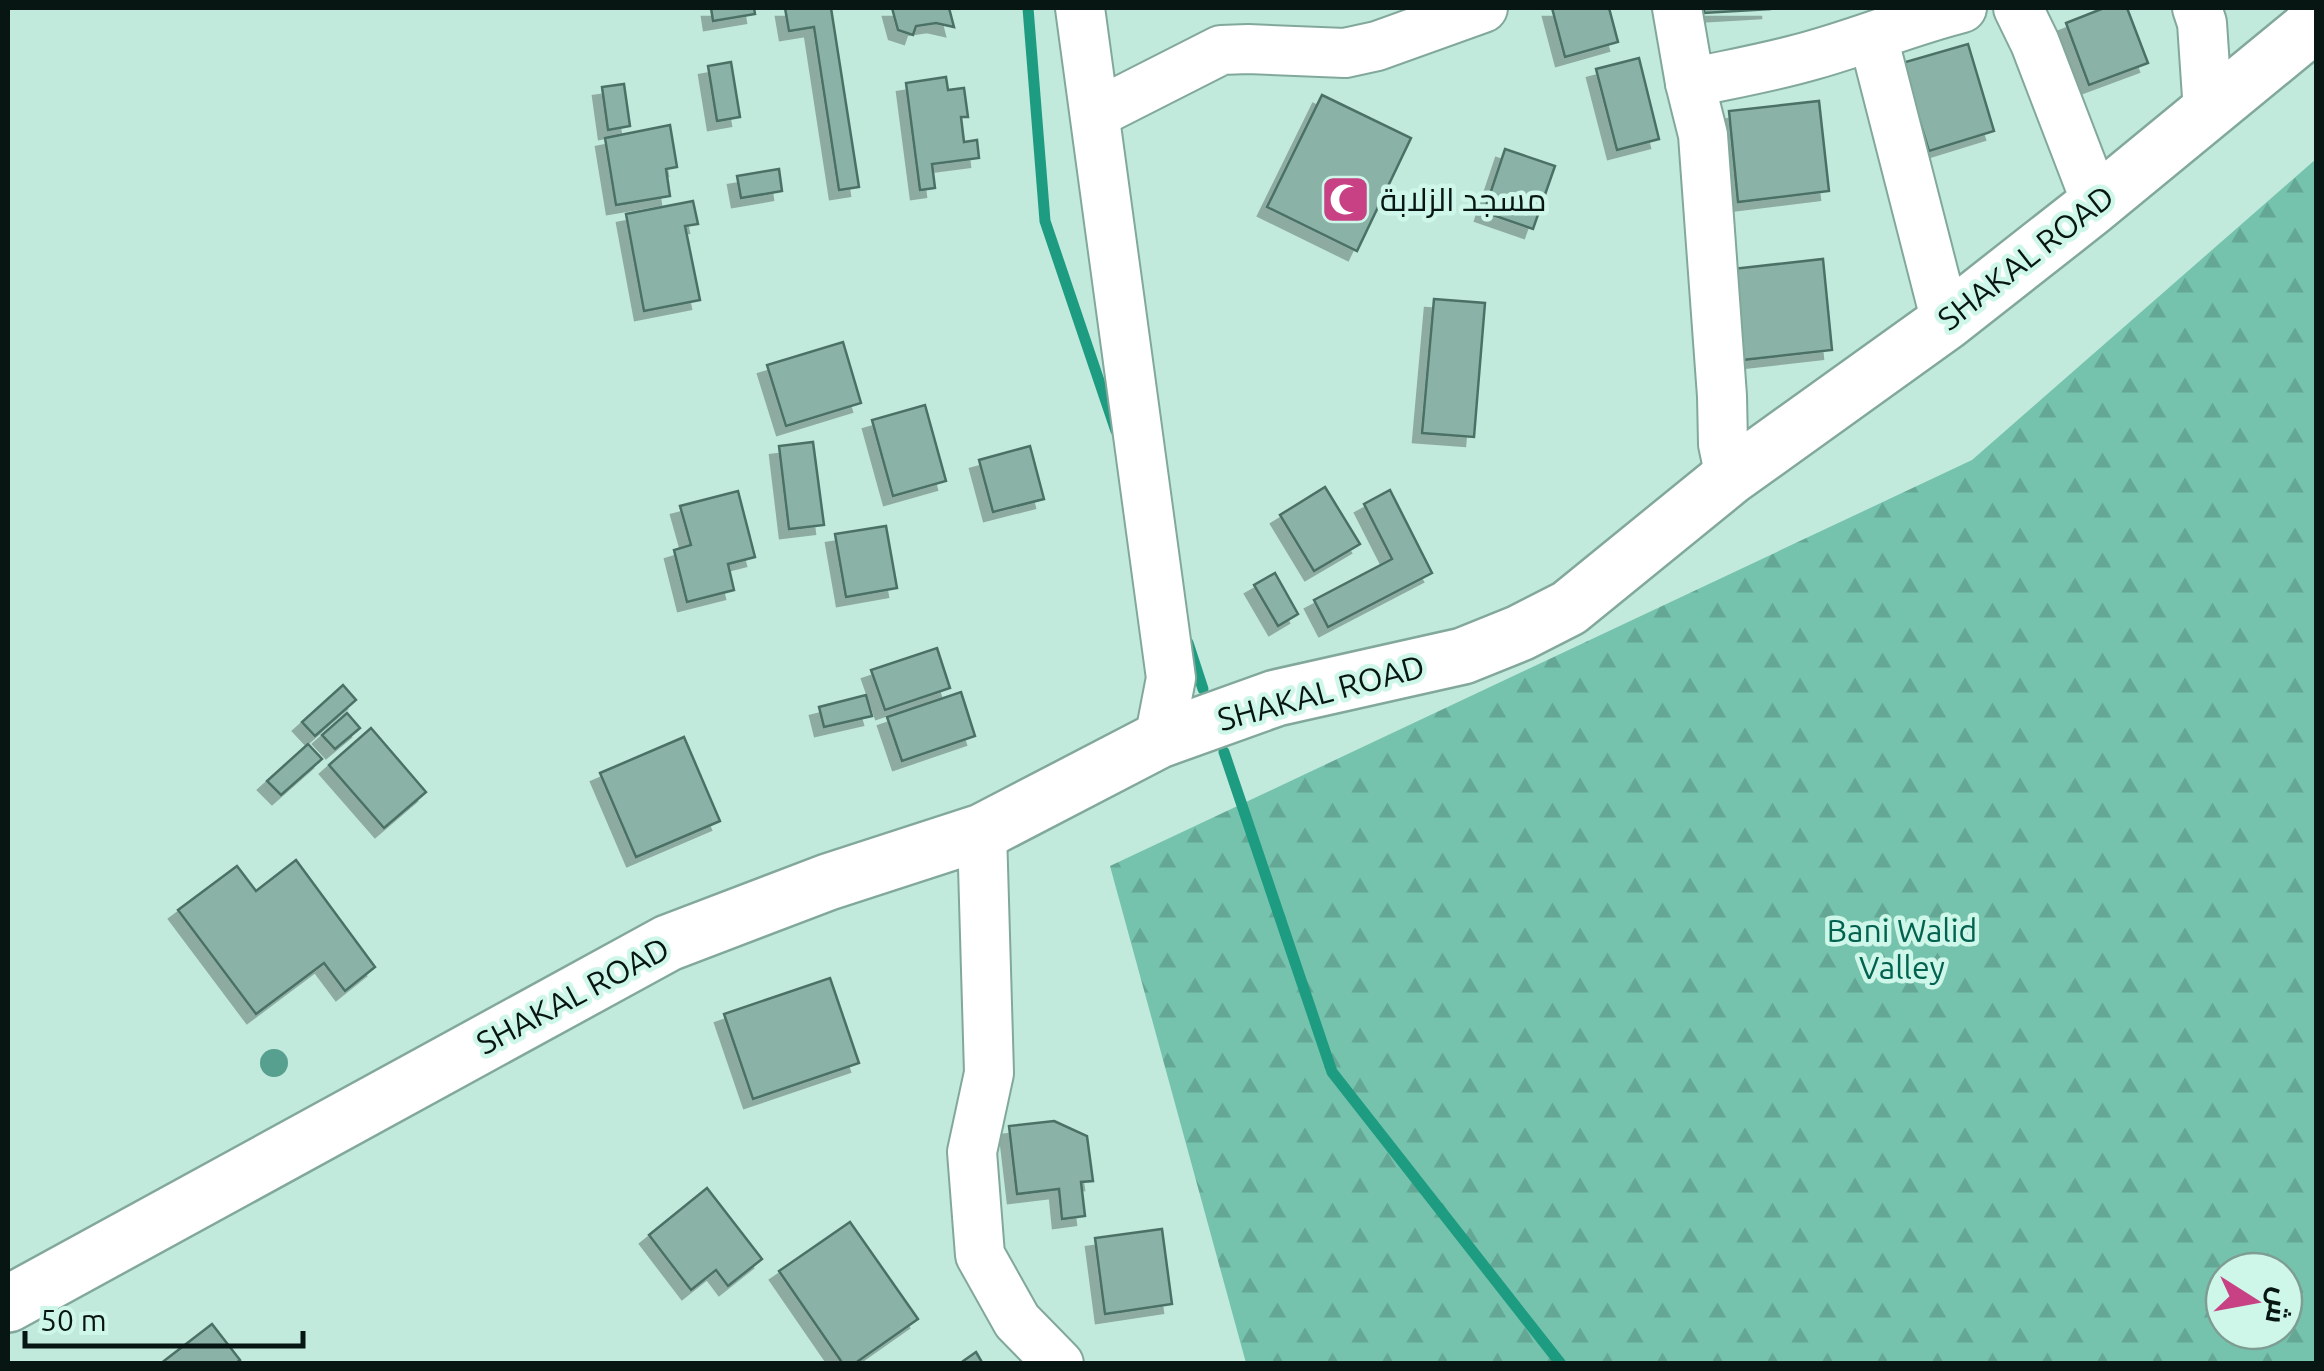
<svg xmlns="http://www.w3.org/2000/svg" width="2324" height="1371" viewBox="0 0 2324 1371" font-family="Ubuntu,Cairo,sans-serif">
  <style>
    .forest { fill: url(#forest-firs); fill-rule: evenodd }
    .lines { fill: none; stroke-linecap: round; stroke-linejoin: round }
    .stream { stroke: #1e9c81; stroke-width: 11 }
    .building { fill: #8bb2a6; stroke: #4c7166; stroke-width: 2.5; filter: url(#shadow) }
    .minor-casing { stroke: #82a89c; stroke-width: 52 }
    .major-casing { stroke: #82a89c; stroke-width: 60 }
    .minor { stroke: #fff; stroke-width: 48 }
    .major { stroke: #fff; stroke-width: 55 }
    .tree { fill: #579f8e }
    .labels { text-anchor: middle; stroke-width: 9; stroke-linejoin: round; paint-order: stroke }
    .poi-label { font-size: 32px; fill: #071612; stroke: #cef7e9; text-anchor: start }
    .street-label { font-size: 32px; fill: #071612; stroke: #cef7e9 }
    .park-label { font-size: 32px; fill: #00624f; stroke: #cef7e9 }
  </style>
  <defs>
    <pattern id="forest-firs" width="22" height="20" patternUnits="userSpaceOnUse" patternTransform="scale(2.5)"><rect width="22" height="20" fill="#75c3ad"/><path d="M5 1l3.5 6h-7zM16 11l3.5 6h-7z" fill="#64a794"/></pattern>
    <filter id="shadow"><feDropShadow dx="-9" dy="9" stdDeviation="0" flood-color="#0004"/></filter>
  </defs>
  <rect width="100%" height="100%" fill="#c1e9dc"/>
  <path class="forest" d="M2316,159V1363H1246L1110,866L1972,460ZM2224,1271H2284V1331H2224Z"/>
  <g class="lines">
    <g class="stream">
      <path d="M1028,8L1045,221L1116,431"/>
      <path d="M1188,643L1203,689"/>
      <path d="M1224,752L1332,1072L1561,1364"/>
    </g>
  </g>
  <g class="building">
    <path d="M711,8H754L755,14L713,21Z"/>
    <path d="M785,8H831L859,187L839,190L814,27L789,31Z"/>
    <path d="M892,8H949L954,27L936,23L916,26L913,35L898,30Z"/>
    <path d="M1552,8H1609L1618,42L1565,57Z"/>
    <path d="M1704,8H1770V9L1704,13Z"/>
    <path d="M2104,8H2127L2148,63L2089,85L2066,23Z"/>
    <path d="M1968,44L1994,131L1929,151L1902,63Z"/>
    <path d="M1639,58L1659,139L1617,150L1596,69Z"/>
    <path d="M731,62L740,117L717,121L708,66Z"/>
    <path d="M946,77L948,90L964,88L968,117H961L964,142L977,140L979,158L932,164L935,188L920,190L906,83Z"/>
    <path d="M624,84L630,126L608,130L602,87Z"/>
    <path d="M1322,95L1411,138L1357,251L1267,207Z"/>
    <path d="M1819,101L1829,191L1738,202L1729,111Z"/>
    <path d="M670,125L677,167L666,169L670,196L616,205L605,138Z"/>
    <path d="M1505,149L1555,166L1533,229L1484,212Z"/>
    <path d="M779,169L782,191L741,198L737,176Z"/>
    <path d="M693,201L698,224L685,226L700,300L644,311L626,214Z"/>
    <path d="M1823,259L1832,350L1742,360L1732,269Z"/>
    <path d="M1434,299L1485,303L1474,437L1422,433Z"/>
    <path d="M843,342L861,403L786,426L767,365Z"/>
    <path d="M925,405L946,481L893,496L872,420Z"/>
    <path d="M813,442L824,525L789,529L779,446Z"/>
    <path d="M1030,446L1044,499L993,512L979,460Z"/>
    <path d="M1325,487L1360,544L1314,571L1280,515Z"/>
    <path d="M1390,490L1432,573L1328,627L1314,600L1392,559L1364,504Z"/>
    <path d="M738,491L755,557L728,564L734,590L687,602L674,550L691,545L680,506Z"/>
    <path d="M886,526L897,588L846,597L835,534Z"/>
    <path d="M1275,573L1298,614L1278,626L1254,585Z"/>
    <path d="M937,648L950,688L885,710L871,670Z"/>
    <path d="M343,685L356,700L315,736L302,722Z"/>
    <path d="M961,692L975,736L902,761L887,717Z"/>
    <path d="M866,695L872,716L824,727L819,707Z"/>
    <path d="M347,713L360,728L335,749L322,735Z"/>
    <path d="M371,728L426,792L384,828L329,765Z"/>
    <path d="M684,737L720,821L636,857L600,773Z"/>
    <path d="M308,744L322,759L281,795L267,781Z"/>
    <path d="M296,860L375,967L345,991L324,963L256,1014L178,910L237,866L256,891Z"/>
    <path d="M830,978L859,1063L753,1099L724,1014Z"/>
    <path d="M1054,1121L1087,1136L1093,1181L1081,1182L1085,1216L1062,1219L1059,1189L1017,1194L1009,1126Z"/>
    <path d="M707,1188L762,1259L728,1286L716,1270L691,1290L649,1235Z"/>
    <path d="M850,1222L918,1319L854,1364H843L779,1271Z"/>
    <path d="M1162,1229L1172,1304L1105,1314L1095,1238Z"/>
    <path d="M212,1324L240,1360L235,1364H160Z"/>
    <path d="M976,1352L983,1364H959Z"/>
  </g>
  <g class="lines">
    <defs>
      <g id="minor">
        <path d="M1080,8L1171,678L1159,740"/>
        <path d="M1677,8L1690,83L1703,135L1722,396L1723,444L1730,477"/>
        <path d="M2018,8L2035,43L2091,189V208"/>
        <path d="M2197,8L2202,23L2208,112"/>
        <path d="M1873,37L1946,322"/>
        <path d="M1690,83C1731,74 1772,67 1813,55C1863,41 1911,21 1962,8"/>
        <path d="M1095,114L1221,50L1248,49L1345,53L1377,46L1483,8"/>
        <path d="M982,832L989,1073L972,1152L980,1255L1017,1321L1059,1364"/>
      </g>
      <path id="major" d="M8,1304L668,943L828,882L982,832L1159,740L1276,698L1463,656L1520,633L1569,608L1730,477L1946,322L2091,208L2316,23"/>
    </defs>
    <use href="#minor" class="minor-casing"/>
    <use href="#major" class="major-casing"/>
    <use href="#minor" class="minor"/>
    <use href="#major" class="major"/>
  </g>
  <circle class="tree" cx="274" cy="1063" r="14"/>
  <defs>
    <symbol id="mosque-square" viewBox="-11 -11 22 22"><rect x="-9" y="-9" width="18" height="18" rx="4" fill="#c74184" stroke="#cef7e9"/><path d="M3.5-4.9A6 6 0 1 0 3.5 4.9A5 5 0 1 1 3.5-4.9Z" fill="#fff"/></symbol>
  </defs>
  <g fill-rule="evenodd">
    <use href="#mosque-square" x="1318" y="172" width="55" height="55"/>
  </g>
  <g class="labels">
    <g class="poi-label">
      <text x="1380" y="211">مسجد الزلابة</text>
    </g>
    <g class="street-label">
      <text transform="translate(2026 258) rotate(-38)" y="11">SHAKAL ROAD</text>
      <text transform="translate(1321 693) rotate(-15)" y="11">SHAKAL ROAD</text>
      <text transform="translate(573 996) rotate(-28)" y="11">SHAKAL ROAD</text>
    </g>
    <g class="park-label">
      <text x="1902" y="942">Bani Walid<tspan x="1902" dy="37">Valley</tspan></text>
    </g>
  </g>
  <rect width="2324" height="1371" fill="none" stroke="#071612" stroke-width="20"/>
  <g transform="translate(2254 1301) rotate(101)"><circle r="48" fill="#cef7e9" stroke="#7e9d93" stroke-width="2.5"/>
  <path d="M0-8L18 38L0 25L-18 38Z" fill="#c74184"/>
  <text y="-15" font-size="28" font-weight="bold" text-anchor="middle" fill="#071612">ش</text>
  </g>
  <path d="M25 1331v15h278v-15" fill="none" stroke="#071612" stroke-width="5"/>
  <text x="40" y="1331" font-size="30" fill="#071612" stroke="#cef7e9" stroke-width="8" paint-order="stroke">50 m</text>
</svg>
